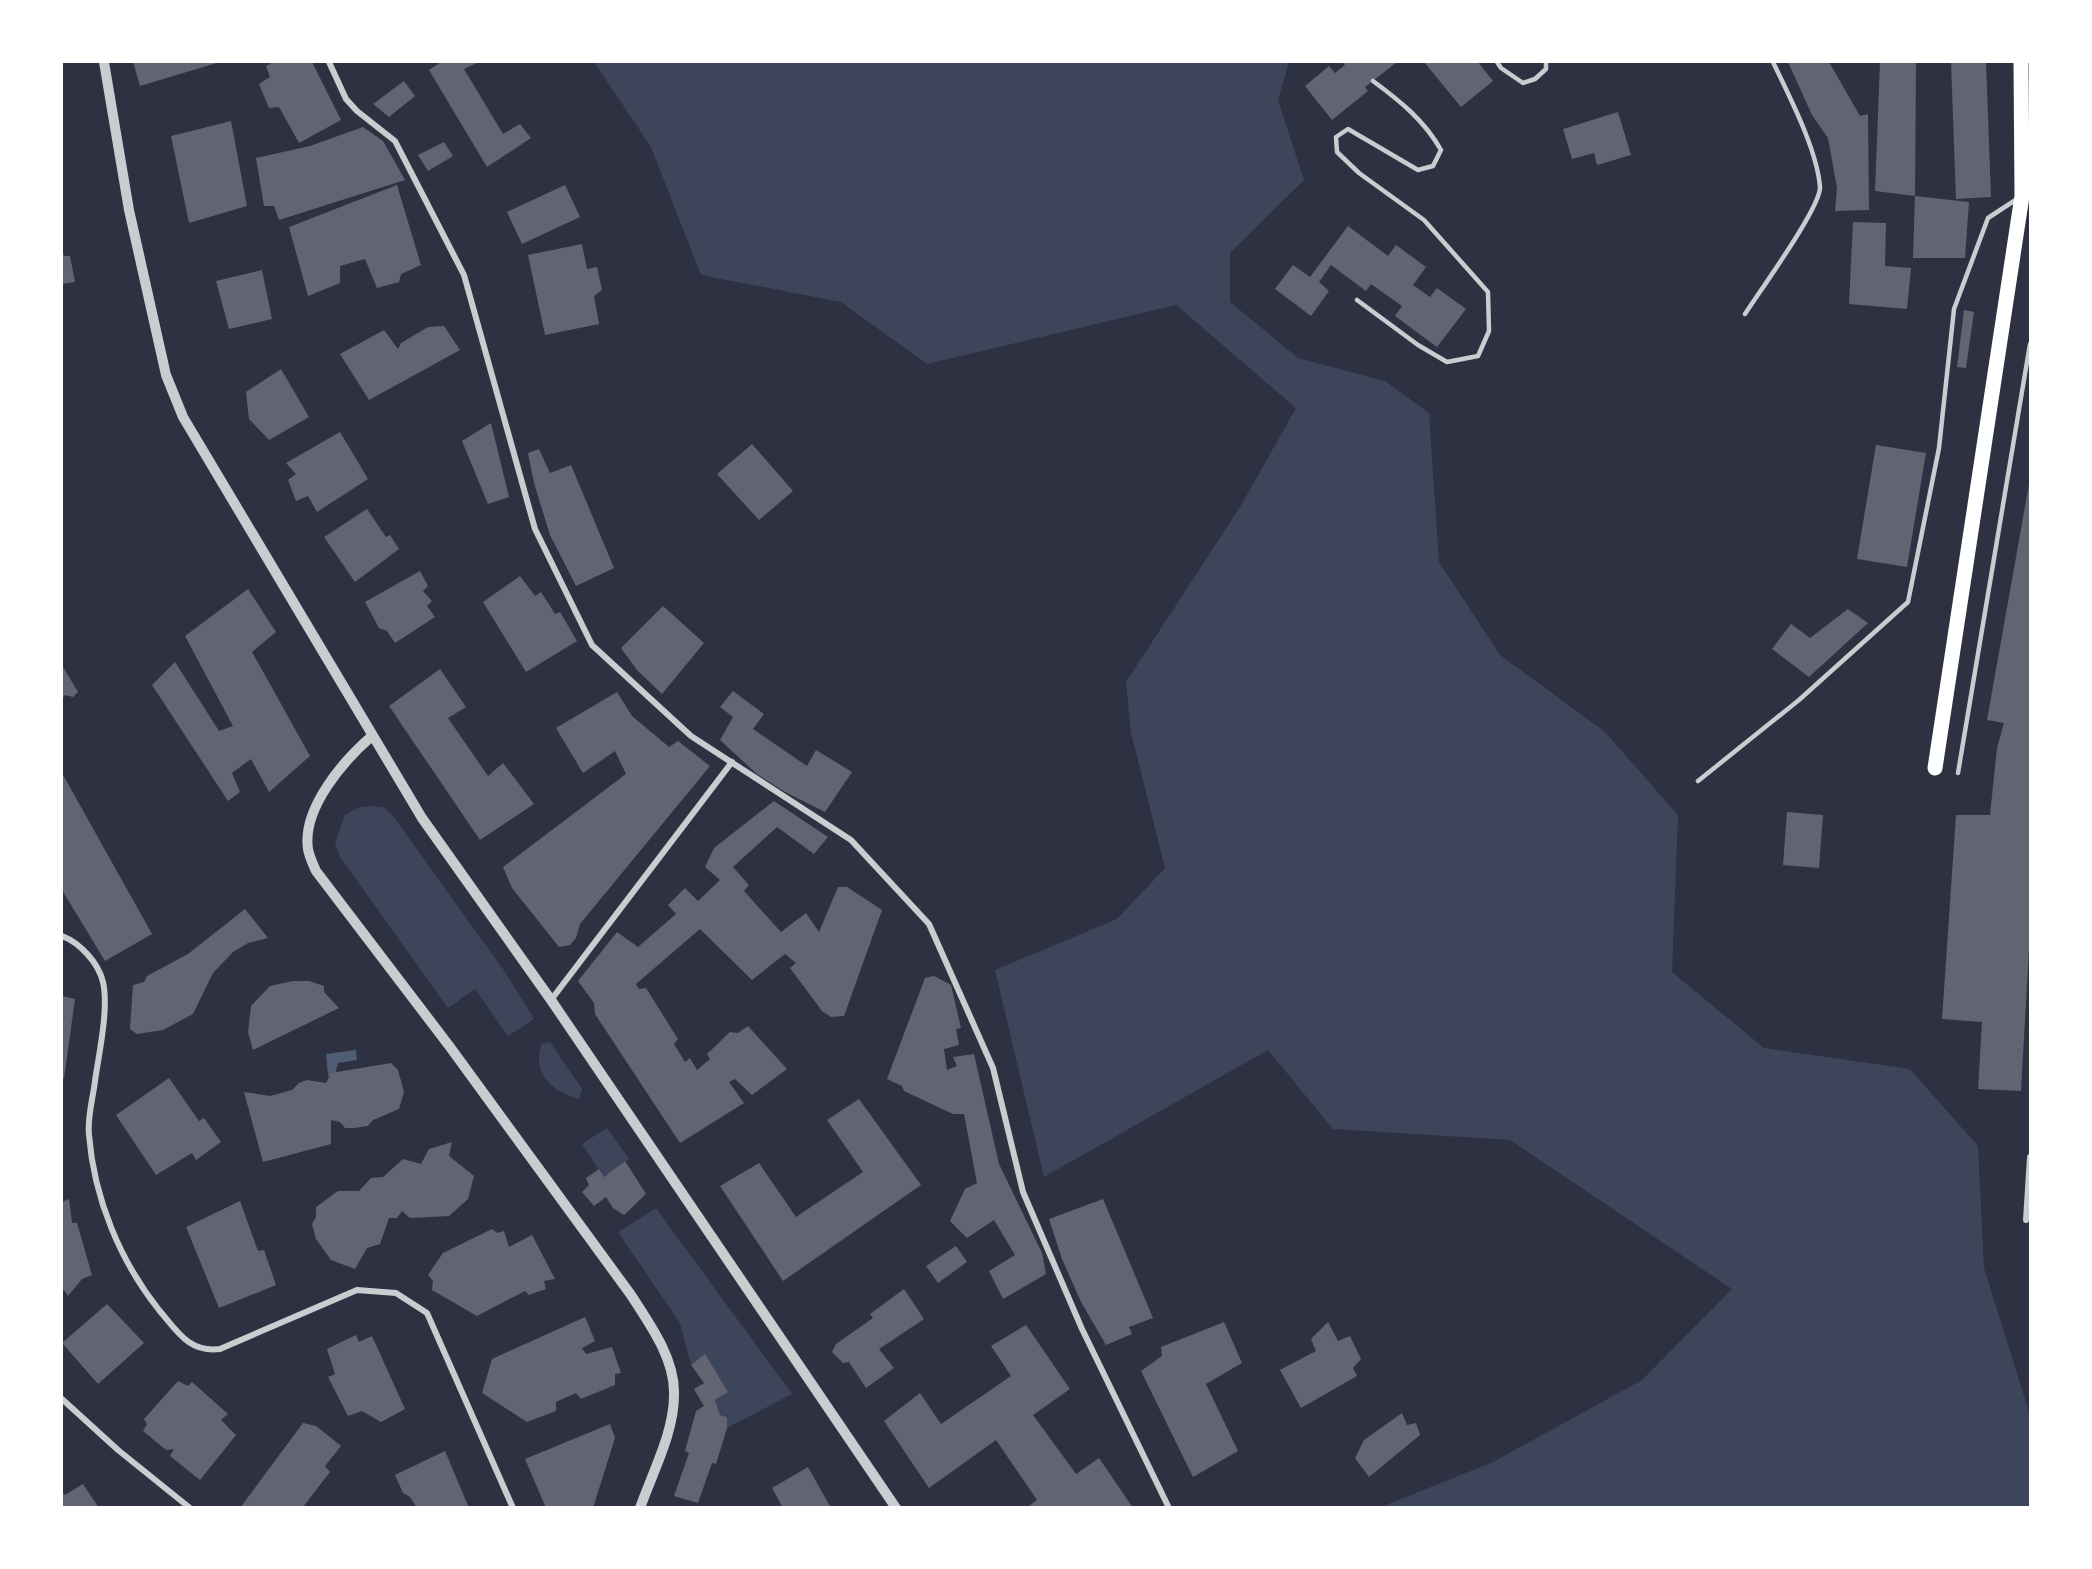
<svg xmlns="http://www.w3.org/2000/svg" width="2092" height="1569" viewBox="0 0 2092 1569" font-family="Inter,sans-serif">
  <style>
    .green { fill: #3c4559 }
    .water { fill: #4f5d75 }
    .building { fill: #626471 }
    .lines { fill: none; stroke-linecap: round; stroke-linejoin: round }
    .service { stroke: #caccd0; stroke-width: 4.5 }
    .minor { stroke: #caccd0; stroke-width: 6 }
    .tertiary { stroke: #caccd0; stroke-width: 10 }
    .primary { stroke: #fff; stroke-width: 15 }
  </style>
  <rect width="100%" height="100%" fill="#2d3142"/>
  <g class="green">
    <path d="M594,62H1289L1278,100L1304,180L1230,253V302L1298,358L1385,381L1429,413L1439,562L1500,655L1605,732L1678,815L1672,972L1764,1048L1910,1069L1978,1146L1984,1268L2030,1415V1507H1381L1493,1462L1642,1380L1732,1289L1510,1140L1333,1129L1268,1050L1044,1177L995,970L1117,919L1165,868L1131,733L1126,682L1240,507L1296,408L1176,305L927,364L841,302L701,275L651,147Z"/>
    <path d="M371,806L383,807L393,816L503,969L534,1019L508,1036L475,989L448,1008L339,855L335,843L345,815L359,807Z"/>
    <path d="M550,1042L582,1089L579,1099C552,1092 531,1073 542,1043Z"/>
    <path d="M607,1128L629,1159L604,1177L582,1144Z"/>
    <path d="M656,1208L792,1394L727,1428V1417L720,1415L715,1400L728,1392L705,1355L691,1365L680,1323L618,1232Z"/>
  </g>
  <path class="water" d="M356,1050L357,1060L338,1063L335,1075L328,1076L326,1054Z"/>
  <g class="building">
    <path d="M133,62H220L140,86Z"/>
    <path d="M273,62H312L341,120L299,143L279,107L269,108L259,84L270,77L266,66Z"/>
    <path d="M441,62H479L464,69L503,134L520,124L531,138L487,167L429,70Z"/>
    <path d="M1342,62H1397L1365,87L1368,91L1332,120L1305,86L1329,66L1335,73L1345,65Z"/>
    <path d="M1424,62H1478L1493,81L1461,107Z"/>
    <path d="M1788,62H1829L1860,116L1868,114L1869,210L1835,211L1837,188L1828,138L1812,115Z"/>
    <path d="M1880,62H1916L1915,196L1875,191Z"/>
    <path d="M1951,62H1986L1991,197L1956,199Z"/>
    <path d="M404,81L415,96L389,117L373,104Z"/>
    <path d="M1618,112L1631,155L1597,165L1594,153L1572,159L1563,129Z"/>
    <path d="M231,121L247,206L189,223L171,136Z"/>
    <path d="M363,127L383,141L405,180L279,220L274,206H264L256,158L310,146Z"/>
    <path d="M444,142L453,156L428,171L418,155Z"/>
    <path d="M397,185L421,265L401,274L399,282L377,288L365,259L340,266V283L308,296L289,227Z"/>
    <path d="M565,185L580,217L522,244L507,212Z"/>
    <path d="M1915,196L1969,202L1965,258H1913Z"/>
    <path d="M1853,222L1886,223L1885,266L1911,268L1907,309L1849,304Z"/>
    <path d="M1348,226L1388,256L1396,245L1426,267L1413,285L1430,297L1437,288L1466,309L1437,347L1395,316L1402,306L1371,284L1366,291L1331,265L1319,282L1329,291L1311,316L1275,289L1293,265L1310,277Z"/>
    <path d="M582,244L587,269L597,267L602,290L594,296L599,324L545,335L528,255Z"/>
    <path d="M62,248L64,256H70L75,282L62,284Z"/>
    <path d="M262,270L272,319L229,329L216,281Z"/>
    <path d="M1964,310L1974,312L1966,368L1957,367Z"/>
    <path d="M444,326L460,350L369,400L340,354L384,330L398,349L401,343L428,327Z"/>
    <path d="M281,369L309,417L269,440L249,419L246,392Z"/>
    <path d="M491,423L509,497L488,504L462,441Z"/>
    <path d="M340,432L368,479L317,512L308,496L296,501L288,480L296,474L286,463Z"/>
    <path d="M752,444L793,491L759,520L717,474Z"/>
    <path d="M1876,445L1926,453L1907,567L1857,559Z"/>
    <path d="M539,449L550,473L571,465L614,568L576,586L550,535L534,483L528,453Z"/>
    <path d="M2029,484L2030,932L2021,1091L1978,1089L1982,1022L1942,1019L1956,815H1990L1997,748L2004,723L1987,720Z"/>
    <path d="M367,509L386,537L390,535L399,549L355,582L324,537Z"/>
    <path d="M420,571L428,586L423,591L432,601L427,606L435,617L395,643L387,631L379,628L365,602Z"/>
    <path d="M520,576L535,596L541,592L555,614L560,612L577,641L526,672L483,602Z"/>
    <path d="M248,589L276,632L252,652L310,756L269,792L251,759L232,773L240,792L228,801L152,685L175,662L219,731L233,726L185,636Z"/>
    <path d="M663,606L704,643L662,694L637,670L621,648Z"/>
    <path d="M1848,609L1868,623L1809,677L1772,649L1791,624L1810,638Z"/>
    <path d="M62,665L78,692L73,697L65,695L62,699Z"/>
    <path d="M440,669L466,707L448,718L488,776L503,763L534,804L480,840L389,706Z"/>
    <path d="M733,691L764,714L753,729L807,766L816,750L852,772L825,812L785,792L757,774L720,740L733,717L720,707Z"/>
    <path d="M617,692L632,716L669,747L678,741L710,766L580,924L576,938L570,945L559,947L512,888L503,867L626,774L615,751L583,773L556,728Z"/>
    <path d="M62,773L152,934L105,961L62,890Z"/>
    <path d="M774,801L828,837L814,854L777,827L733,867L749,885L744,891L781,932L806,913L819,932L838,887H847L882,910L844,1016L831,1017L822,1011L790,968L796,963L785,954L752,980L700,929L636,984L639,989L646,988L678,1039L674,1044L685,1062L690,1058L697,1070L710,1059L707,1054L730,1032L738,1033L748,1026L787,1069L752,1095L735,1079L729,1082L744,1103L680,1143L595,1014L594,1003L578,981L617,932L638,947L676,914L668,905L685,888L698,901L720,880L705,867L714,848Z"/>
    <path d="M1787,812L1823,815L1819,868L1783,865Z"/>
    <path d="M245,909L268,938L248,943L233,952L213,973L193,1014L163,1030L137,1034L130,1029L133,985L144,982L147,976L188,954Z"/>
    <path d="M934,976L951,985L961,1028L956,1029L959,1045L944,1049L947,1070L957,1066L953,1057L974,1054L999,1164L1042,1253L1046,1274L1003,1299L989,1271L1015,1255L994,1220L967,1238L950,1221L965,1189L977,1183L964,1114H953L904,1091L902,1086L887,1079L925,978Z"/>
    <path d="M293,981H309L324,986V992L339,1008L253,1050L248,1032L251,1006L270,986Z"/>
    <path d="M62,996L75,999L64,1079L62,1078Z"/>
    <path d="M391,1063L398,1070L404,1092L399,1109L373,1120L368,1126L354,1128H345L340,1122L331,1120V1144L263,1162L244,1092L270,1096L292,1090L299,1083L307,1080L326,1083L331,1073Z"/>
    <path d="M169,1078L199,1121L204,1118L221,1142L196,1160L192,1153L156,1175L116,1115Z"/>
    <path d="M859,1099L921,1185L783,1281L720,1186L759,1163L796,1217L863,1172L827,1120Z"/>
    <path d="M452,1142L449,1156L474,1176L468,1199L449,1216L410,1218L402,1211L397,1218H389L380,1244L367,1248L355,1269L331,1260L316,1239L312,1224L316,1217V1207L338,1191H359L371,1178L383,1177L403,1159L421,1164L429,1149Z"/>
    <path d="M625,1161L646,1194L624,1215L613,1208L606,1197L594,1206L582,1192L589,1185L586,1178L599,1169L604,1177Z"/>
    <path d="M69,1199L72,1223H77L92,1275L82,1279L68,1296L64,1290L62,1291V1202Z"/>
    <path d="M1103,1199L1153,1318L1129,1327L1132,1334L1106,1345L1081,1302L1062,1259L1049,1219Z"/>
    <path d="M240,1201L258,1251L264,1250L276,1285L219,1308L186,1227Z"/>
    <path d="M492,1229L497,1233L504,1231L509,1247L532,1235L555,1279L544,1281L546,1289L529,1295L525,1291L477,1316L432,1290L433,1281L428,1275L443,1253Z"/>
    <path d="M956,1246L967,1262L938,1283L926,1266Z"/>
    <path d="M904,1289L924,1319L879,1349L894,1368L866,1388L849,1362L843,1363L832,1352L836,1344L873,1318L870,1314Z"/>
    <path d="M107,1304L144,1343L98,1384L62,1343Z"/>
    <path d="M585,1317L595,1341L582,1348L586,1354L612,1347L621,1373L615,1374V1385L581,1399L576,1393L556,1402V1411L527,1422L482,1393L492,1359Z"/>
    <path d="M1224,1322L1242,1363L1206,1384L1238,1451L1193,1477L1141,1371L1162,1356L1161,1347Z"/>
    <path d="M1328,1322L1338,1341L1350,1336L1361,1359L1353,1368L1357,1376L1301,1408L1280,1370L1316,1351L1311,1339Z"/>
    <path d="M1026,1325L1070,1389L1033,1415L1076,1474L1099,1458L1133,1508H1026L1037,1500L996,1440L929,1488L884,1421L920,1393L941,1424L1011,1376L991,1346Z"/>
    <path d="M356,1335L359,1342L372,1336L405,1409L381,1422L362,1411L348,1416L328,1377L335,1374L327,1349Z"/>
    <path d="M705,1354L728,1392L715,1400L720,1415L727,1417V1428L716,1464L712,1463L698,1503L674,1496L689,1453L685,1451L696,1411L704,1406L694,1389L704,1383L691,1365Z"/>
    <path d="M178,1381L188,1386L192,1382L228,1414L221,1420L236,1435L200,1480L170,1456L174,1449L166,1450L143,1431L147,1424L144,1419Z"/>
    <path d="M1402,1413L1407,1425L1416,1423L1420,1435L1369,1477L1355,1458L1364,1440Z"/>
    <path d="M303,1423L316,1426L341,1446L325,1466L330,1472L303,1507L240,1508Z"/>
    <path d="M610,1424L615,1438L593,1508H546L525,1459Z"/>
    <path d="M445,1451L469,1508H417L410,1497L403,1493L395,1475Z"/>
    <path d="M808,1467L831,1508H783L772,1488Z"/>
    <path d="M83,1484L99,1508H62V1492L65,1495Z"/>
  </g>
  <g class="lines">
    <g class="service">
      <path d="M1497,62L1501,68L1523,83L1535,79L1546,69V62"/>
      <path d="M1357,300L1418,345L1447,362L1478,356L1489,331L1488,292L1424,220L1359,173L1337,152L1336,137L1348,129L1418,170L1433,166L1441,150C1424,120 1400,101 1373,81"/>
      <path d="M1745,314C1759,292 1821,207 1820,187C1817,149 1789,96 1773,62"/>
      <path d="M1958,773L2030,344"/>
      <path d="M1698,781L1799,700L1908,602L1939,448L1954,309L1988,218L2017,199"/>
    </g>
    <g class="minor">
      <path d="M329,62L346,99L357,111L395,141L464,275L535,529L592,645L691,736L851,840L929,924L993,1068L1023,1192L1082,1329L1169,1508"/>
      <path d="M62,936C80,943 98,962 103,982C109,1009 99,1053 95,1081C93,1098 87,1118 89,1135C94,1198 120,1261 159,1310C177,1331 189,1353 220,1349L357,1290L396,1293L427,1313L513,1508"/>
      <path d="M551,1000L732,762"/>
      <path d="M2026,1220L2030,1157"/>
      <path d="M62,1399L118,1450L190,1508"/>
    </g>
    <g class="tertiary">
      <path d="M104,62L129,210L166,375L183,417L422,818L551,1000L896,1508"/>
      <path d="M372,736C344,760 302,808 308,849C309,856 313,864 316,871L450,1047L631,1295C649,1323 674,1357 674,1392C675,1431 653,1471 640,1508"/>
    </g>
    <path class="primary" d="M1935,768L2022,196L2021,62"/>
  </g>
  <rect width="2092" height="1569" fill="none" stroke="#ffffff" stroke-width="126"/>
</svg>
